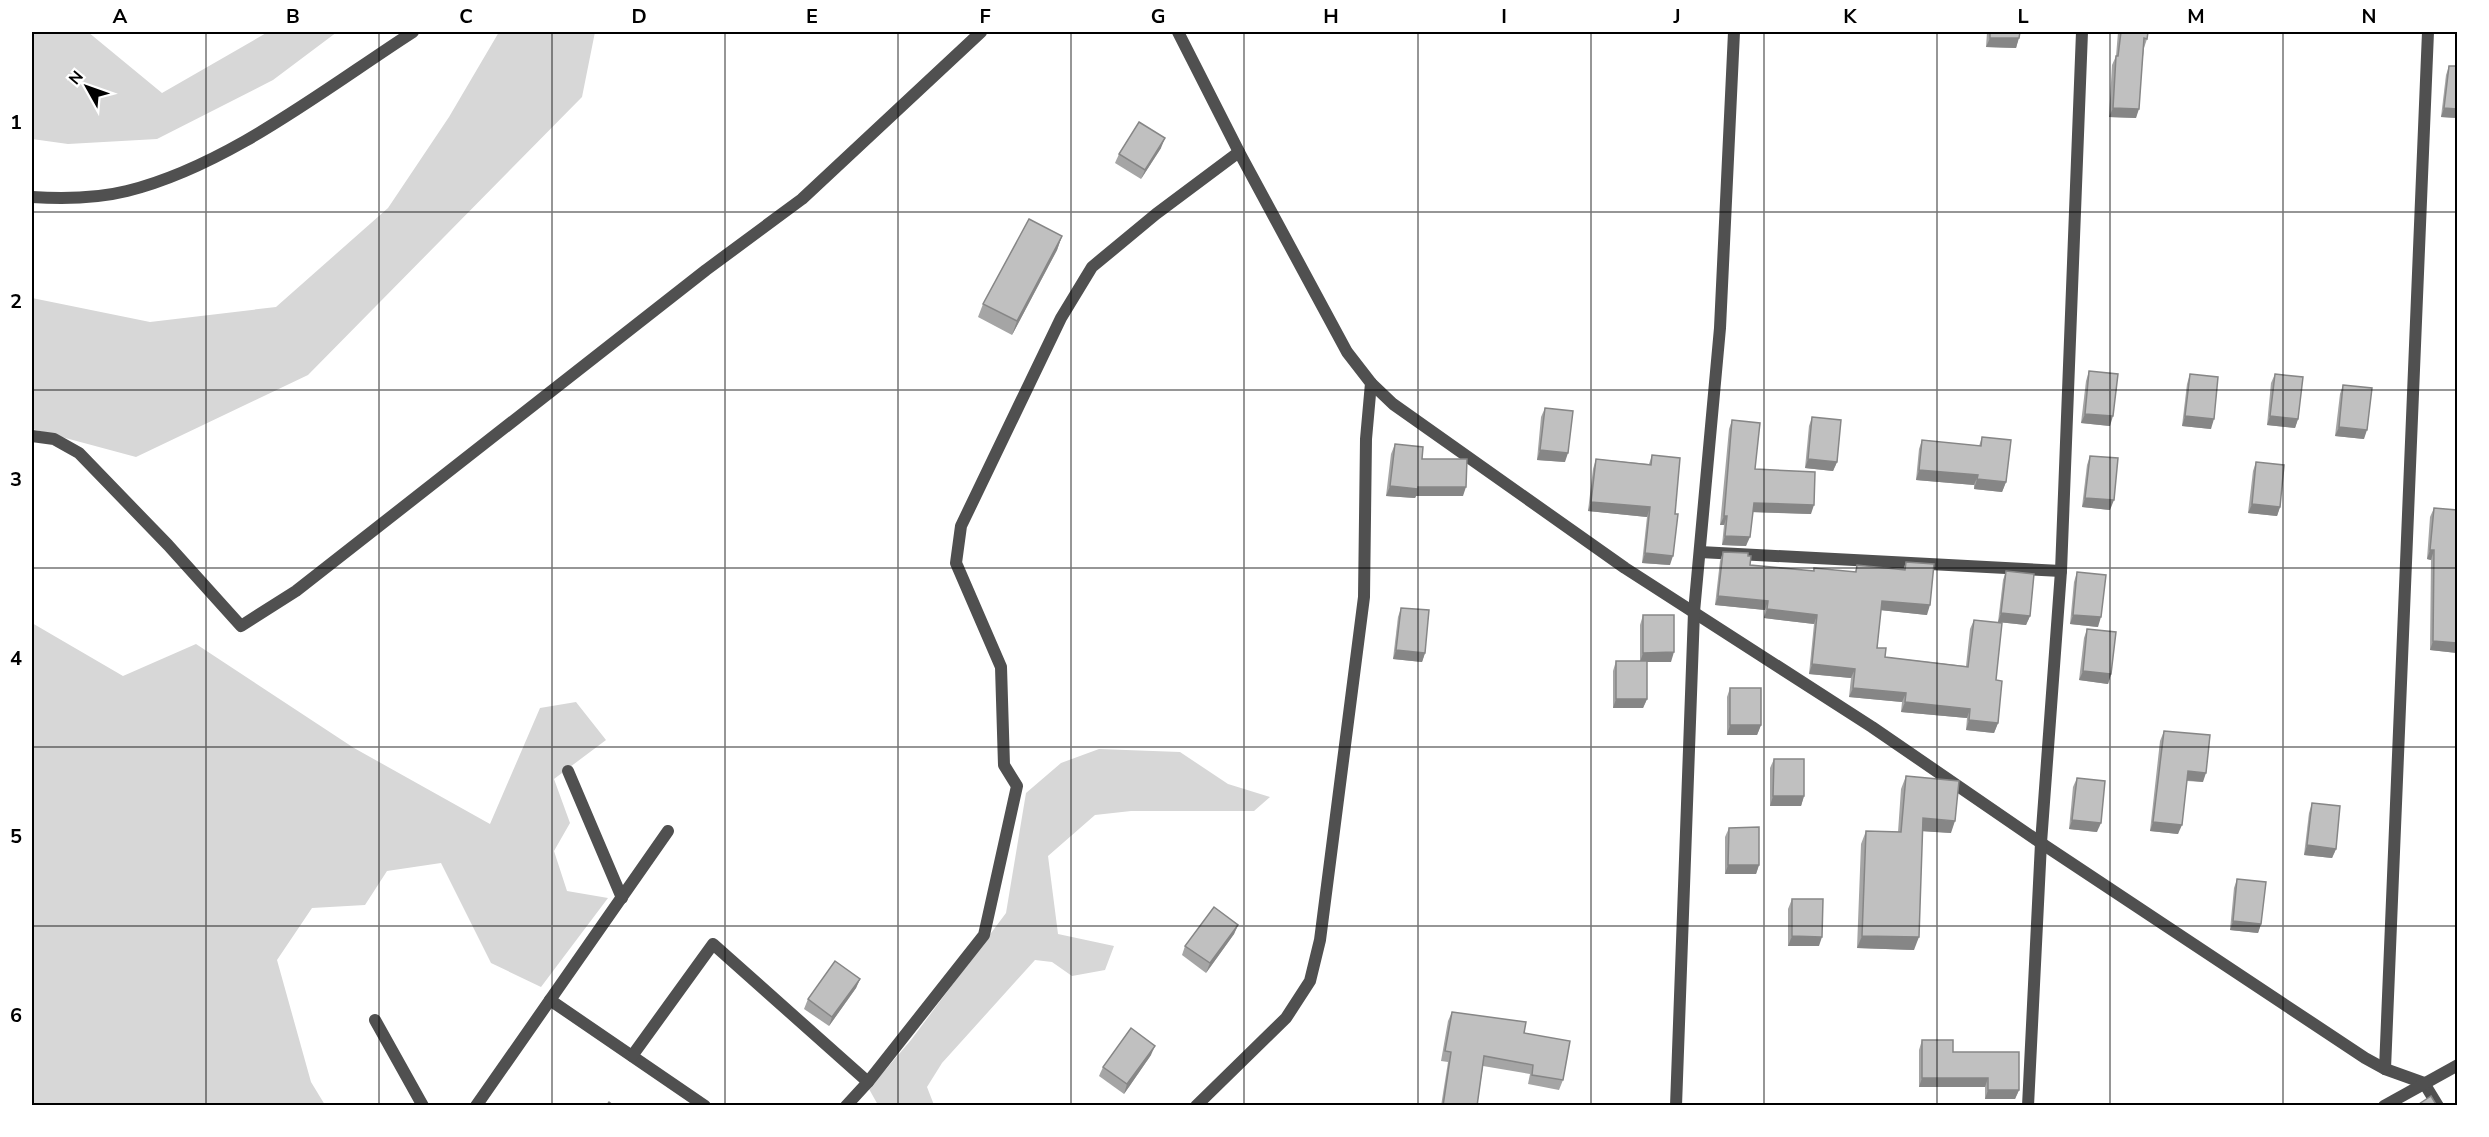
<svg xmlns="http://www.w3.org/2000/svg" width="2489" height="1137" viewBox="0 0 2489 1137" font-family="'Nunito Sans',sans-serif">
  <style>
    .green { fill: #d7d7d7 }
    .lines { fill: none; stroke-linecap: round; stroke-linejoin: round }
    .service { stroke: #505050; stroke-width: 12 }
    .minor { stroke: #505050; stroke-width: 12 }
    .tertiary { stroke: #505050; stroke-width: 12 }
    .wall { fill: #a5a5a5 }
    .shaded-wall { fill: #868686 }
    .building { fill: #c0c0c0; stroke: #868686; stroke-width: 1.5 }
    .grid { fill: none; stroke: #000; stroke-width: 1.5; stroke-opacity: 0.55 }
    .neatline { fill: none; stroke: #000; stroke-width: 2 }
    .grid-label { font-size: 20px; text-anchor: middle; font-weight: bold; fill: #000 }
  </style>
  <rect width="100%" height="100%" fill="#fff"/>
  <g class="green">
    <path d="M32,32H88L162,93L268,32H337L273,80L157,139L68,144L32,139Z"/>
    <path d="M499,32H595L582,97L308,375L136,457L32,429V298L150,322L276,307L388,208L449,117Z"/>
    <path d="M32,623L123,676L196,644L354,748L490,824L540,708L576,702L606,740L554,779L570,823L554,851L567,891L608,898L541,987L491,963L441,863L387,871L365,905L312,908L277,960L311,1082L325,1105H32Z"/>
    <path d="M1099,749L1180,752L1228,784L1270,797L1254,811H1131L1095,815L1048,856L1058,934L1114,946L1105,970L1072,976L1052,962L1035,960L942,1063L927,1087L934,1105H878L869,1089L911,1040L1006,913L1026,793L1061,763Z"/>
  </g>
  <g class="lines">
    <path class="service" d="M568,771L622,898"/>
    <g class="minor">
      <path d="M1178,32L1239,152L1347,352L1371,383L1366,439L1364,597L1320,940L1310,981L1286,1018L1196,1106"/>
      <path d="M1371,383L1393,404L1625,568L1872,727L2041,843L2365,1058L2385,1069L2424,1083L2438,1106"/>
      <path d="M32,436L54,439L79,453L168,545L241,626L296,591L706,270L802,199L981,32"/>
      <path d="M1700,552L2061,571"/>
      <path d="M550,1000L705,1106"/>
      <path d="M375,1020L423,1106"/>
      <path d="M632,1056L713,944L868,1082"/>
      <path d="M2385,1069L2428,32"/>
      <path d="M476,1106L668,831"/>
      <path d="M846,1106L868,1082L984,935L1017,786L1004,765L1001,667L956,563L961,526L1061,318L1092,267L1156,214L1239,152"/>
      <path d="M1676,1106L1694,612L1720,328L1734,32"/>
      <path d="M2028,1106L2041,843L2061,571L2082,32"/>
      <path d="M2384,1106L2458,1065"/>
    </g>
    <path class="tertiary" d="M32,197C64,199 95,199 127,191C228,166 326,88 413,32"/>
  </g>
  <g class="wall">
    <path d="M1987,32H2020L2016,48L1986,47Z"/>
    <path d="M2118,32H2148L2147,39L2144,48L2136,118L2109,117L2112,65L2116,56Z"/>
    <path d="M2449,66L2457,118L2441,117L2446,75Z"/>
    <path d="M1161,148L1141,179L1115,163L1119,154Z"/>
    <path d="M1062,236L1057,250L1012,335L978,317L983,304Z"/>
    <path d="M2089,371L2110,426L2081,423L2086,381Z"/>
    <path d="M2190,374L2211,429L2182,426L2187,384Z"/>
    <path d="M2275,374L2298,419L2295,428L2267,425L2271,383Z"/>
    <path d="M2343,385L2364,439L2335,436L2340,394Z"/>
    <path d="M1545,408L1565,462L1537,460L1541,417Z"/>
    <path d="M1812,417L1837,462L1833,471L1805,468L1809,426Z"/>
    <path d="M1732,420L1755,469L1811,514L1753,512L1746,546L1722,545L1724,525H1720L1729,429Z"/>
    <path d="M1982,437L2006,482L2002,492L1974,489V485L1916,480L1919,449L1922,440L1979,446Z"/>
    <path d="M1395,444L1422,459L1463,496H1416L1415,498L1386,496L1391,454Z"/>
    <path d="M1652,455L1670,565L1642,563L1647,517L1588,511L1593,469L1596,459L1649,464Z"/>
    <path d="M2090,456L2110,510L2082,507L2087,465Z"/>
    <path d="M2256,462L2280,507L2277,516L2248,513L2253,471Z"/>
    <path d="M2434,508L2457,653L2430,650L2431,560L2427,559L2430,517Z"/>
    <path d="M1723,552L1748,556L1750,565L1813,571L1814,568L1855,572L1857,565L1903,570L1906,562L1927,615L1881,610L1877,648L1885,657L1966,666L1970,629L1974,620L1996,680L1998,723L1994,733L1966,730L1967,718L1901,712L1902,702L1849,697L1851,678L1809,674L1814,624L1764,618L1765,610L1715,605L1720,561Z"/>
    <path d="M2006,571L2030,616L2026,625L1998,622L2003,580Z"/>
    <path d="M2077,572L2098,627L2070,624L2074,582Z"/>
    <path d="M1401,608L1425,653L1422,662L1393,659L1398,617Z"/>
    <path d="M1643,615L1671,662H1647V699L1643,708H1613V671L1616,661H1640V625Z"/>
    <path d="M2087,629L2111,674L2108,684L2079,680L2084,638Z"/>
    <path d="M1730,688L1761,725L1757,735H1727V697Z"/>
    <path d="M2164,731L2203,782L2187,781L2178,834L2150,831L2160,741Z"/>
    <path d="M1774,759L1804,796L1801,806H1770V768Z"/>
    <path d="M1906,776L1951,833L1923,831L1914,950L1857,948L1861,844L1866,831L1898,832L1901,789Z"/>
    <path d="M2077,778L2097,832L2069,829L2073,787Z"/>
    <path d="M2312,803L2336,849L2332,858L2304,855L2309,813Z"/>
    <path d="M1729,828L1759,865L1756,874H1725V837Z"/>
    <path d="M2237,879L2261,924L2258,933L2230,930L2234,888Z"/>
    <path d="M1792,899L1819,946H1788V909Z"/>
    <path d="M1238,925L1234,934L1206,973L1182,955L1185,946Z"/>
    <path d="M860,979L856,988L829,1026L804,1009L808,999Z"/>
    <path d="M1452,1012L1524,1033L1563,1080L1559,1090L1528,1084L1530,1074L1483,1066L1477,1106H1441L1448,1062L1441,1061L1448,1021Z"/>
    <path d="M1922,1040L1953,1052L2019,1090L2015,1099H1985V1087H1919V1050Z"/>
    <path d="M1151,1055L1124,1094L1099,1076L1103,1067Z"/>
  </g>
  <g class="shaded-wall">
    <path d="M1990,38H2019L2016,48L1986,47Z"/>
    <path d="M2113,108L2139,109L2136,118L2109,117Z"/>
    <path d="M2444,108L2457,109V118L2441,117Z"/>
    <path d="M1165,138L1161,148L1141,179L1145,170Z"/>
    <path d="M1062,236L1057,250L1012,335L1017,321Z"/>
    <path d="M2085,414L2113,416L2110,426L2081,423Z"/>
    <path d="M2185,416L2214,419L2211,429L2182,426Z"/>
    <path d="M2270,416L2298,419L2295,428L2267,425Z"/>
    <path d="M2339,427L2367,430L2364,439L2335,436Z"/>
    <path d="M1540,450L1568,453L1565,462L1537,460Z"/>
    <path d="M1808,459L1837,462L1833,471L1805,468Z"/>
    <path d="M1919,470L1978,475L1974,485L1916,480Z"/>
    <path d="M1977,479L2006,482L2002,492L1974,489Z"/>
    <path d="M1390,486L1418,487H1466L1463,496H1416L1415,498L1386,496Z"/>
    <path d="M2085,498L2114,500L2110,510L2082,507Z"/>
    <path d="M1591,502L1650,507L1647,517L1588,511Z"/>
    <path d="M1754,503L1814,505L1811,514L1750,512Z"/>
    <path d="M2252,504L2280,507L2277,516L2248,513Z"/>
    <path d="M1724,516H1727L1724,525H1720Z"/>
    <path d="M1725,536L1750,537L1746,546L1722,545Z"/>
    <path d="M2430,550H2434L2431,560L2427,559Z"/>
    <path d="M1645,553L1673,556L1670,565L1642,563Z"/>
    <path d="M1718,596L1768,601L1765,610L1715,605Z"/>
    <path d="M1882,601L1930,605L1927,615L1879,610Z"/>
    <path d="M1767,609L1817,615L1814,624L1764,618Z"/>
    <path d="M2001,613L2030,616L2026,625L1998,622Z"/>
    <path d="M2073,615L2101,617L2098,627L2070,624Z"/>
    <path d="M2433,641L2457,643V653L2430,650Z"/>
    <path d="M1396,650L1425,653L1422,662L1393,659Z"/>
    <path d="M1674,652L1671,662H1640L1643,653Z"/>
    <path d="M1812,664L1855,669L1851,678L1809,674Z"/>
    <path d="M2083,671L2111,674L2108,684L2079,680Z"/>
    <path d="M1853,688L1906,693L1902,702L1849,697Z"/>
    <path d="M1616,699H1647L1643,708H1613Z"/>
    <path d="M1905,702L1970,709L1967,718L1901,712Z"/>
    <path d="M1969,720L1998,723L1994,733L1966,730Z"/>
    <path d="M1730,725H1761L1757,735H1727Z"/>
    <path d="M2188,771L2206,773L2203,782L2184,780Z"/>
    <path d="M1773,796H1804L1801,806H1770Z"/>
    <path d="M1923,818L1955,821L1951,833L1919,831Z"/>
    <path d="M2072,820L2101,823L2097,832L2069,829Z"/>
    <path d="M2153,822L2182,825L2178,834L2150,831Z"/>
    <path d="M2307,845L2336,849L2332,858L2304,855Z"/>
    <path d="M1728,865H1759L1756,874H1725Z"/>
    <path d="M2233,921L2261,924L2258,933L2230,930Z"/>
    <path d="M1238,925L1234,934L1206,973L1210,963Z"/>
    <path d="M1792,936L1822,937L1819,946H1788Z"/>
    <path d="M1862,936L1919,937L1914,950L1857,948Z"/>
    <path d="M860,979L856,988L829,1026L832,1017Z"/>
    <path d="M1155,1046L1151,1055L1124,1094L1127,1084Z"/>
    <path d="M1922,1078H1988L1985,1087H1919Z"/>
    <path d="M1988,1090H2019L2015,1099H1985Z"/>
  </g>
  <g class="building">
    <path d="M1990,32H2020L2019,38H1990Z"/>
    <path d="M2121,32H2148L2147,39L2144,38L2139,109L2113,108L2116,56H2118Z"/>
    <path d="M2449,66H2457V109L2444,108Z"/>
    <path d="M1139,122L1165,138L1145,170L1119,154Z"/>
    <path d="M1029,219L1062,236L1017,321L983,304Z"/>
    <path d="M2089,371L2118,374L2113,416L2085,414Z"/>
    <path d="M2190,374L2218,377L2214,419L2185,416Z"/>
    <path d="M2275,374L2303,377L2298,419L2270,416Z"/>
    <path d="M2343,385L2372,388L2367,430L2339,427Z"/>
    <path d="M1545,408L1573,411L1568,453L1540,450Z"/>
    <path d="M1812,417L1841,420L1837,462L1808,459Z"/>
    <path d="M1732,420L1760,423L1755,469L1815,472L1814,505L1754,503L1750,537L1725,536L1727,516H1724Z"/>
    <path d="M1982,437L2011,440L2006,482L1977,479L1978,475L1919,470L1922,440L1981,446Z"/>
    <path d="M1395,444L1423,447L1422,459H1467L1466,487H1418V489L1390,486Z"/>
    <path d="M1652,455L1680,458L1675,514H1678L1673,556L1645,553L1650,507L1591,502L1596,459L1651,465Z"/>
    <path d="M2090,456L2118,458L2114,500L2085,498Z"/>
    <path d="M2256,462L2284,465L2280,507L2252,504Z"/>
    <path d="M2434,508L2457,510V643L2433,641L2434,550H2430Z"/>
    <path d="M1723,552L1748,553V556H1751L1750,565L1814,571V568L1856,572L1857,565L1905,570L1906,562L1934,564L1930,605L1882,601L1877,648H1886L1885,657L1968,667L1974,620L2002,623L1996,680L2002,681L1998,723L1969,720L1970,709L1905,702L1906,693L1853,688L1855,669L1812,664L1817,615L1767,609L1768,601L1718,596Z"/>
    <path d="M2006,571L2034,574L2030,616L2001,613Z"/>
    <path d="M2077,572L2106,575L2101,617L2073,615Z"/>
    <path d="M1401,608L1429,610L1425,653L1396,650Z"/>
    <path d="M1643,615H1674V652L1643,653Z"/>
    <path d="M2087,629L2116,632L2111,674L2083,671Z"/>
    <rect x="1616" y="661" width="31" height="38"/>
    <rect x="1730" y="688" width="31" height="37"/>
    <path d="M2164,731L2210,735L2206,773L2188,771L2182,825L2153,822Z"/>
    <path d="M1774,759H1804V796H1773Z"/>
    <path d="M1906,776L1959,781L1955,821L1923,818L1919,937L1862,936L1866,831L1901,832Z"/>
    <path d="M2077,778L2105,781L2101,823L2072,820Z"/>
    <path d="M2312,803L2340,806L2336,849L2307,845Z"/>
    <path d="M1759,827V865H1728L1729,828Z"/>
    <path d="M2237,879L2266,882L2261,924L2233,921Z"/>
    <path d="M1792,899H1823L1822,937L1792,936Z"/>
    <path d="M1214,907L1238,925L1210,963L1185,946Z"/>
    <path d="M835,961L860,979L832,1017L808,999Z"/>
    <path d="M1452,1012L1526,1022L1524,1033L1570,1041L1563,1080L1532,1075L1533,1065L1484,1056L1477,1106H1443L1451,1052L1445,1051Z"/>
    <path d="M1131,1028L1155,1046L1127,1084L1103,1067Z"/>
    <path d="M1922,1040H1953V1052H2019V1090H1988V1078H1922Z"/>
    <path d="M2431,1096L2437,1106H2416Z"/>
    <path d="M609,1102L614,1106H606Z"/>
  </g>
  <path class="grid" d="M206,32V1106M379,32V1106M552,32V1106M725,32V1106M898,32V1106M1071,32V1106M1244,32V1106M1418,32V1106M1591,32V1106M1764,32V1106M1937,32V1106M2110,32V1106M2283,32V1106M32,212H2458M32,390H2458M32,568H2458M32,747H2458M32,926H2458"/>
  <rect width="2489" height="1137" fill="none" stroke="#ffffff" stroke-width="66"/>
  <g transform="translate(87 87) rotate(310)" stroke="#ffffff" stroke-width="4.5" paint-order="stroke">
  <path d="M0-4.5L10 22L0 15L-10 22Z" fill="#000000"/>
  <text y="-9" font-size="16" font-weight="bold" text-anchor="middle" fill="#000000">N</text>
  </g>
  <rect x="33" y="33" width="2423" height="1071" class="neatline"/>
  <g class="grid-label">
    <text x="120" y="23">A</text>
    <text x="293" y="23">B</text>
    <text x="466" y="23">C</text>
    <text x="639" y="23">D</text>
    <text x="812" y="23">E</text>
    <text x="985" y="23">F</text>
    <text x="1158" y="23">G</text>
    <text x="1331" y="23">H</text>
    <text x="1504" y="23">I</text>
    <text x="1677" y="23">J</text>
    <text x="1850" y="23">K</text>
    <text x="2023" y="23">L</text>
    <text x="2196" y="23">M</text>
    <text x="2369" y="23">N</text>
    <text x="16" y="129">1</text>
    <text x="16" y="308">2</text>
    <text x="16" y="486">3</text>
    <text x="16" y="665">4</text>
    <text x="16" y="843">5</text>
    <text x="16" y="1022">6</text>
  </g>
</svg>
